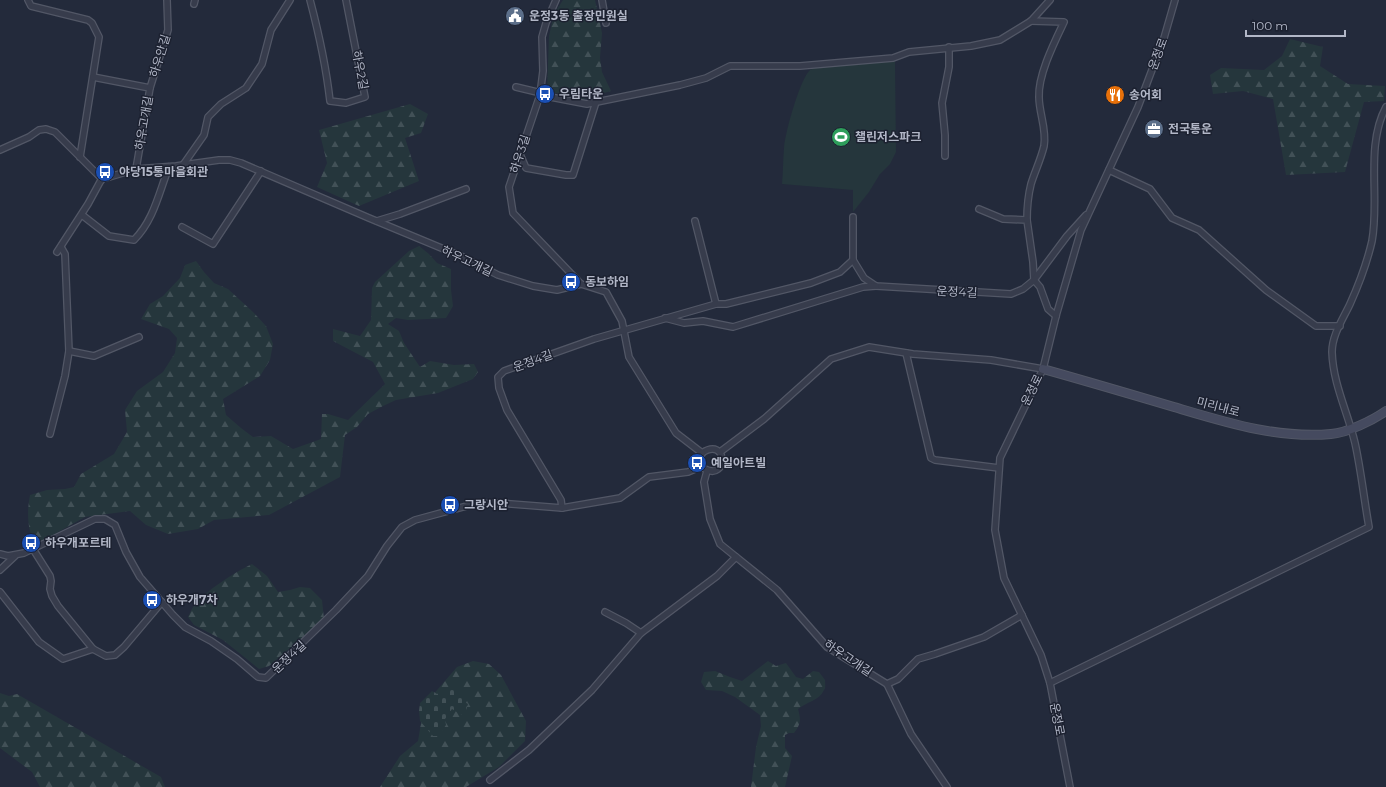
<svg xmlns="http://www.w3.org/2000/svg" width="1386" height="787" viewBox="0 0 1386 787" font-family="Montserrat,'Noto Sans KR',sans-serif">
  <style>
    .grass { fill: #25363c }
    .forest { fill: url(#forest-firs) }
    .cemetery { fill: url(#cemetery-stones) }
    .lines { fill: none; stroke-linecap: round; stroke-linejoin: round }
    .street-casing { stroke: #525766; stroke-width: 8 }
    .secondary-casing { stroke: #525766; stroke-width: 10 }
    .street { stroke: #373c4c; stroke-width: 5.5 }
    .secondary { stroke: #454a5f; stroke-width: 8 }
    .labels { text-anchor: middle; stroke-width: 3; stroke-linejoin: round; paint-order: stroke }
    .poi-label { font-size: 12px; font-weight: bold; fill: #b2b7c7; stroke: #1c2130; text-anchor: start }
    .street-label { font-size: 12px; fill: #b2b7c7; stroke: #1c2130 }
  </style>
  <defs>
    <pattern id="forest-firs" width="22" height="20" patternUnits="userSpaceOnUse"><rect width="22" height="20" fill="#25363c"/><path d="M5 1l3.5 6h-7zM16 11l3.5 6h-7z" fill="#425157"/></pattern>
    <pattern id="cemetery-stones" width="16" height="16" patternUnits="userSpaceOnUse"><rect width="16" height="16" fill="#25363c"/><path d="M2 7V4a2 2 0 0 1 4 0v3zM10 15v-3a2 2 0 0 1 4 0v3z" fill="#425157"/></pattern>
  </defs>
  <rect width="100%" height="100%" fill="#232a3b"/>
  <path class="grass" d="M895,61L896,152L890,164L880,174L869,192L853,212V190L782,184C783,172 783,160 784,148C785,133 800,79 810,70C820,63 879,62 895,61Z"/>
  <g class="forest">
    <path d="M563,0H595L602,33L600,58L602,72L611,91L583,99L547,91L549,36L554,14Z"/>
    <path d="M1290,39L1323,47L1320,66L1348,84L1385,86L1384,101L1364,102L1345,172L1286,175L1273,99L1243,91L1213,94L1210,75L1221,68L1264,70L1282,56Z"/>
    <path d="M410,104L428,114L421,133L405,138L419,181L359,206L317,187L327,163L319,130Z"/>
    <path d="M419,246L429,254L437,263L451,269V290L453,306L446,318L408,320L396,318L388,324L399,331L404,343L420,367L430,361L454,365L474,364L478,372L473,379L438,393L396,400L383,406L368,414L357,427L345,435L340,477L269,515L214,520L198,529L168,534L146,525L130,511L85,517L42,541H33C27,526 27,510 30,495L47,490L65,489L74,487L81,474L114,454L127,432L125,410L137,391L163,372L175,353L177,338L169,329L141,319L150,304L163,296L180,278L185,265L196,261L204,272L214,283L228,289L253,312L266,326L273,344L270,360L260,376L223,399L226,415L241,428L253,437L271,436L293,449L321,439L322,414H328L348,420L385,384L373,362L333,341V329L360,336L371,320L372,288L375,282L409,251Z"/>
    <path d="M252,564L267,576L278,592L290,590L300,587L310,588L322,600L324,619L269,666L259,669L223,640L194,625L188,617C190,614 191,609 194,606C206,590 234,573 252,564Z"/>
    <path d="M473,661L489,664L501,675L526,721L525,741L499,767L466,787H380L400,756L418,741L422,717L425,704L457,667Z"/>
    <path d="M768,661L776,666L786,663L796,677L803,679L813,671L819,672L825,680C825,683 826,688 824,690C819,701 806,702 798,709C801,720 801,724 794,733H789L785,735V748L792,756L785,787H751L756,747L761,726L760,715L735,697L722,691L706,690L701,682L704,672L715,671L730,677L742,681Z"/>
    <path d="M0,693L9,696L17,694L161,777L165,787H40L32,772L0,748Z"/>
  </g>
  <path class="cemetery" d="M453,687L458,688L463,701L468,704L464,716L452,709L445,719L446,725L438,736H433L420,721L419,711L420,703L432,691L437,694Z"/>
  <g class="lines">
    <defs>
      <g id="street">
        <path d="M28,0L31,6L88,20L92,23L99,37L80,157"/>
        <path d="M310,0C319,34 326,66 330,101L346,103L365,97L346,0"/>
        <path d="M556,0L546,23L542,37L543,71L540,95L509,187L513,213L581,284"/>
        <path d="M602,0L606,23"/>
        <path d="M194,4L195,0"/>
        <path d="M93,77L150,88L136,169"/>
        <path d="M516,87L537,92L540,95L587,104L680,85L706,78L730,66H800L893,58L909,52L971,46L1000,40L1031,21L1050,0"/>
        <path d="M150,88L168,30L167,0"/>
        <path d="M0,150L29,137L39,130L46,129L55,132L101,178H106L136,169L176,166L219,160H230L241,163L369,218L463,257L498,275L533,286L557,290L581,284L606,292L622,321L629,357L676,433L702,453"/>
        <path d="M520,154L526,168L566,175H573L596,102"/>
        <path d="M945,156V135L942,103L949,67V47"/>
        <path d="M183,165L204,135L208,117L221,104L246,88L262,64L271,30L290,0"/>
        <path d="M1109,170L1150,189L1172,218L1199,230L1266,290L1316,326H1340"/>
        <path d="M979,209L1003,219L1027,220L1033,262L1034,280L1040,287L1048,309L1056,316"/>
        <path d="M82,215L109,236L134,240C154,220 159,192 169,167"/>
        <path d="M1027,220C1027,208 1028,196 1031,184C1035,171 1041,159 1044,146C1047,130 1039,113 1039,97C1038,75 1054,43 1064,22L1031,21"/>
        <path d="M377,221L400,214L466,189"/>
        <path d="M695,221L716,304"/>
        <path d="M182,227L213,244L261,171"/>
        <path d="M57,252L88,204L100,182L103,178"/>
        <path d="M853,260L864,278L876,286L1011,294L1023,289L1034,280L1067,236L1086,215"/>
        <path d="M665,318L684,323L703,321L733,327L863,287L876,286"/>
        <path d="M69,351L94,356L139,337"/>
        <path d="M906,353L931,458L935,460L999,468"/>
        <path d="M50,434L65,376L69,351L65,254L61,247"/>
        <path d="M720,452L764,419L831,359L869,347L913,354L991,360L1043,369"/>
        <path d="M702,453C728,436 728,481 705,469"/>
        <path d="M702,466C700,461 700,458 702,453"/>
        <path d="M707,471L704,482L710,519L720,544L777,590L827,647L887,684L898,679L918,659L935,654L984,637L1022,615"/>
        <path d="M562,508L561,500L507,410L499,388L498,377L504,371L594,339L716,304H726L811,283L840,272L853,260V217"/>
        <path d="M33,549L50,576L51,581L50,589L52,596L58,606L93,649L106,656L115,655L124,647L162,602"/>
        <path d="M0,554L8,556L24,553L95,519H105L115,525L126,552L140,577L173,615L185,627L211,641L237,659L258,677L266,678L336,610L368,576L387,546L402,527L415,520L474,504L500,503L562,508L620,498L649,477L688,472L702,466"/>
        <path d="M0,570L15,556"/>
        <path d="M0,592L39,642L63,659L93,649"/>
        <path d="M605,612L626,623L641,633"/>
        <path d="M1050,683L1369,527C1364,499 1361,470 1355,443C1348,413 1333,384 1332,352C1332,335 1343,319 1350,304C1359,284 1367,263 1372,241C1380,198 1365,146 1386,107"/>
        <path d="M887,684L911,734L947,787"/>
        <path d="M490,780L529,750L592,690L641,633L717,576L736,557"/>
        <path d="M1070,787L1050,683L1041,655L1004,578L995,530L1000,458L1043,369L1056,316L1081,230L1138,107L1164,38L1175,0"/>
      </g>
      <path id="secondary" d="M1043,369C1086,381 1130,394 1174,407C1225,422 1277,439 1331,434C1347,433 1373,420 1386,411"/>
    </defs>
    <use href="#street" class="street-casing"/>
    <use href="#secondary" class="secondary-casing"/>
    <use href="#street" class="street"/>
    <use href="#secondary" class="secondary"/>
  </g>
  <defs>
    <symbol id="civic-disc" viewBox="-11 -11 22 22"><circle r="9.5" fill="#5c6f8a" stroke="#1c2130"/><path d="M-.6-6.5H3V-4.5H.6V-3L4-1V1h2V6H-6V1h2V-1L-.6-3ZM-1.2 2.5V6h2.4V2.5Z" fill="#fff"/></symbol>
    <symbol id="bus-disc" viewBox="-11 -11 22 22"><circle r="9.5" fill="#1a4fb4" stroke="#1c2130"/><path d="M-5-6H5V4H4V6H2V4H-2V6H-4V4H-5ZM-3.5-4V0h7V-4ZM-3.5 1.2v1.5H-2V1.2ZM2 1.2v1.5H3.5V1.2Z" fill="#fff"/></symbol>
    <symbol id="restaurant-disc" viewBox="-11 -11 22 22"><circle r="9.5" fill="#e8710a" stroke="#1c2130"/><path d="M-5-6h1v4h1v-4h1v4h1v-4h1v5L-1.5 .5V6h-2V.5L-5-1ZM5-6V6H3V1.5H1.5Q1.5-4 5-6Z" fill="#fff"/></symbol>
    <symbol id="office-disc" viewBox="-11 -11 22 22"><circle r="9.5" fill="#5c6f8a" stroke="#1c2130"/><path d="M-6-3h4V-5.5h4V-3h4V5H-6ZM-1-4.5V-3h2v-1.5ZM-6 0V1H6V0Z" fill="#fff"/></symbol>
    <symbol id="stadium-disc" viewBox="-11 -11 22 22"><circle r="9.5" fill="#2e9e5b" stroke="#1c2130"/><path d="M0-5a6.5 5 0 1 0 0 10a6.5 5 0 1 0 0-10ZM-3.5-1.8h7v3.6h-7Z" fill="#fff"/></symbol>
  </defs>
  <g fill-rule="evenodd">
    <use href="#civic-disc" x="504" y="5" width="22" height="22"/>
    <use href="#bus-disc" x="534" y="83" width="22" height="22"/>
    <use href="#restaurant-disc" x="1104" y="84" width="22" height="22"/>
    <use href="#office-disc" x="1143" y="118" width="22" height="22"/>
    <use href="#stadium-disc" x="830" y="126" width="22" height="22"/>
    <use href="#bus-disc" x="94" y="161" width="22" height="22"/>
    <use href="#bus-disc" x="560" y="271" width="22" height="22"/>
    <use href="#bus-disc" x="686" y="452" width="22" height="22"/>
    <use href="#bus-disc" x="439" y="494" width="22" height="22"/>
    <use href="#bus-disc" x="20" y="532" width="22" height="22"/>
    <use href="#bus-disc" x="141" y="589" width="22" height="22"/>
  </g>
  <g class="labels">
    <g class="poi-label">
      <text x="529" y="20">운정3동 출장민원실</text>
      <text x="559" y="98">우림타운</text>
      <text x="1129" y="99">송어회</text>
      <text x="1168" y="133">전국통운</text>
      <text x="855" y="141">챌린저스파크</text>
      <text x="119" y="176">야당15통마을회관</text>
      <text x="585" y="286">동보하임</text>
      <text x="711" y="467">예일아트빌</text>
      <text x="464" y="509">그랑시안</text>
      <text x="45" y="547">하우개포르테</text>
      <text x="166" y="604">하우개7차</text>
    </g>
    <g class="street-label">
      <text transform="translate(1158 54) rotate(-70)" y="4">운정로</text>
      <text transform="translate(160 56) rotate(-73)" y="4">하우안길</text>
      <text transform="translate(360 70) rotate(79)" y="4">하우2길</text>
      <text transform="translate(144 123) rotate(-80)" y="4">하우고개길</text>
      <text transform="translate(520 154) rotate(-72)" y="4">하우3길</text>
      <text transform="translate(467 261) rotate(25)" y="4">하우고개길</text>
      <text transform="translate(957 292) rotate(3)" y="4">운정4길</text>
      <text transform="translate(533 361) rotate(-20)" y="4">운정4길</text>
      <text transform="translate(1032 390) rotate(-64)" y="4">운정로</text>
      <text transform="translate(1218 407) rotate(15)" y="4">미리내로</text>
      <text transform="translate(289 657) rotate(-43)" y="4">운정4길</text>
      <text transform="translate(848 658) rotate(34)" y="4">하우고개길</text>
      <text transform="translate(1057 719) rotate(79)" y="4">운정로</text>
    </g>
  </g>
  <path d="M1246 30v6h99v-6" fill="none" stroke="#b2b7c7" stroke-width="2"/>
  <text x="1252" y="30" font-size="12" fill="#b2b7c7" stroke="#1c2130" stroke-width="3" paint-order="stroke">100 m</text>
</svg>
